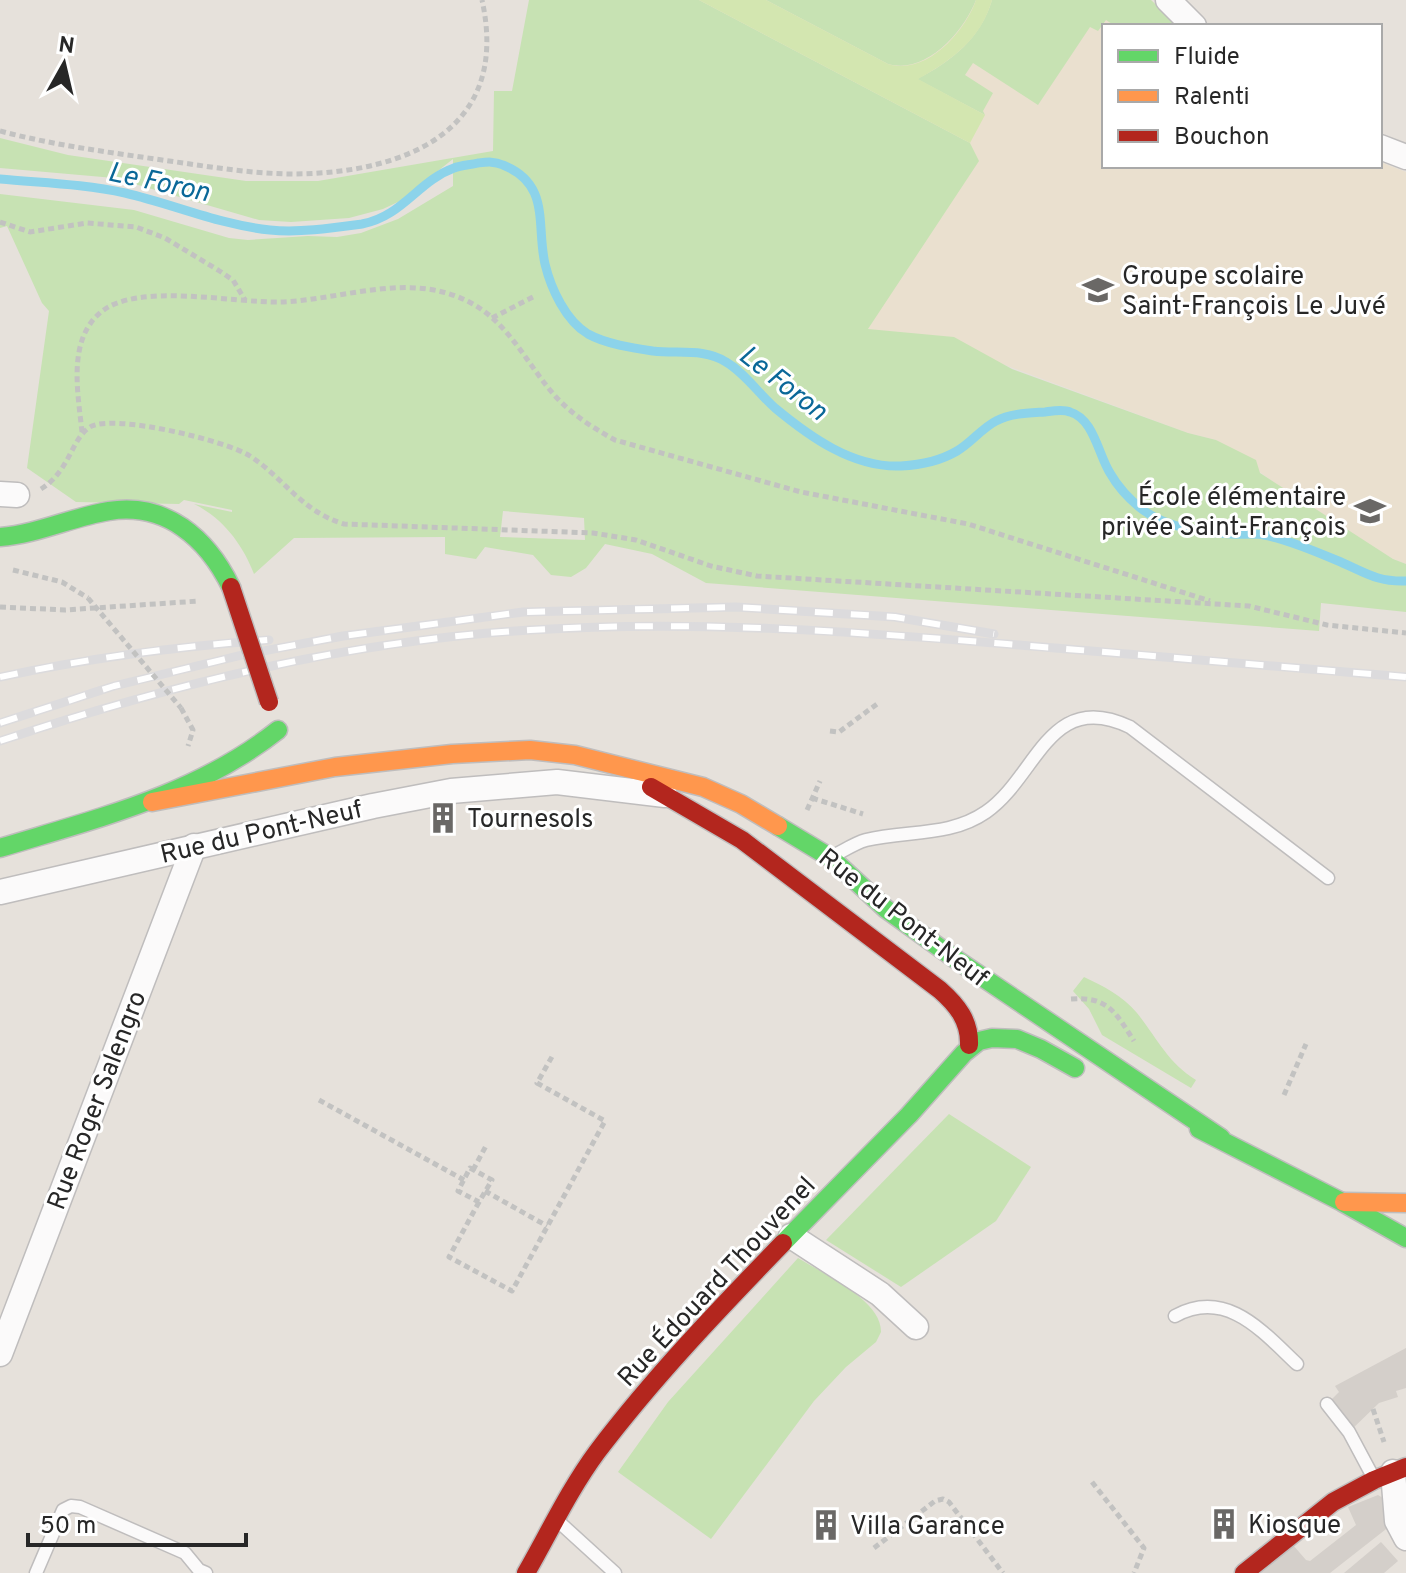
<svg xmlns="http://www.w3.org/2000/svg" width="1406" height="1573" viewBox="0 0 1406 1573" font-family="Overpass,sans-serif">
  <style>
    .education { fill: #eae0cf }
    .green { fill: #c7e2b3; fill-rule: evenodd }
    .pitch { fill: #d3e6b0 }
    .plaza { fill: #d4cfca }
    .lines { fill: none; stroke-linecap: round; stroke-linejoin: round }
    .stream { stroke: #8cd3ea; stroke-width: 9 }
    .lane-casing { stroke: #bfbdbd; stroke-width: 15 }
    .street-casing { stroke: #bfbdbd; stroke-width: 27 }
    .fast-casing { stroke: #bfbdbd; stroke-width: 21 }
    .slow-casing { stroke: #bfbdbd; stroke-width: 21 }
    .jam-casing { stroke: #bfbdbd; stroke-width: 21 }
    .path { stroke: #c2c2c1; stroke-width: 5; stroke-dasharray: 6 4; stroke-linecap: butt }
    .lane { stroke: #fbfafa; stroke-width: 12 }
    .street { stroke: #fbfafa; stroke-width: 24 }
    .fast { stroke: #63d668; stroke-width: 18 }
    .slow { stroke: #ff974d; stroke-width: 18 }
    .jam { stroke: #b3261e; stroke-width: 18 }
    .rail-casing { stroke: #dcdbdd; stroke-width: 9 }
    .rail { stroke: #fff; stroke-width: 6; stroke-dasharray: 18; stroke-linecap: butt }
    .jam-bridge-casing { stroke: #bfbdbd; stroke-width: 21; stroke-linecap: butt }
    .path-bridge { stroke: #c2c2c1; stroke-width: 5; stroke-dasharray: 6 4; stroke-linecap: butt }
    .jam-bridge { stroke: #b3261e; stroke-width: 18 }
    .labels { text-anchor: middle; stroke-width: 6; stroke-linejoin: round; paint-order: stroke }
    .poi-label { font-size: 26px; fill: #272727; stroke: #fff; text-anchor: start }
    .street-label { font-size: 26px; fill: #272727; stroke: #fff }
    .water-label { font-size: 28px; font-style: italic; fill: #0a6898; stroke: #fff }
  </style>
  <rect width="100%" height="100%" fill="#e6e1db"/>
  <path class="education" d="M542,0H1151L1178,26H1104V166H1380V162L1406,172V564L1393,559L1302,503L1216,440L1188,433L997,362L867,329Z"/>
  <g class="green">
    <path d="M529,0H699L970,143L979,161L868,329L954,337L1012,369L1188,433L1216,440L1256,460L1260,473L1393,559L1406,564V612L1321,603L1319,631L706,583L652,554L605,544L586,568L571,577L551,575L533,555L485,547L476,559L445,554V537L294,538L254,574C243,545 223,518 194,504L232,512V510L184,500L179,504L76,502L27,468L49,311L42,303L7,226L0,228V194L134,210L229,238L248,240L308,236L337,237L361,233L398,219L453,186V159L400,201L383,209L349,218L291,222L259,220L114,178L0,168V138L68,155L246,181H318L493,151L494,91H512ZM503,511L584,518L585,540L500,537Z"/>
    <path d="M766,0H976C964,31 926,75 888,64Z"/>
    <path d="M992,0H1151L1178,26H1115L1106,20L1098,31L1090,27L1038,105L973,63L965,75L993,93L983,111L985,115L917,79C951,62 981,38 992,0Z"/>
    <path d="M1084,977C1103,986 1123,996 1137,1013C1157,1038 1168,1063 1196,1080L1191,1088L1102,1035L1089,1009L1073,991Z"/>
    <path d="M949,1114L1031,1167L996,1221L901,1287L826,1240Z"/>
    <path d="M798,1258C822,1273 882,1300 881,1332L876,1342L846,1367L814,1401L711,1539L618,1472L668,1402Z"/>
  </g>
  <path class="pitch" d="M699,0H766L888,64C926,76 965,32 976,0H992C981,39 952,60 918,79L985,115L970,143Z"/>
  <g class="plaza">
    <path d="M1406,1348V1388L1396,1391L1398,1397L1379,1403L1349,1432L1327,1404L1339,1392L1335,1386Z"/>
    <path d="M1378,1495L1383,1498L1390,1526L1330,1573H1260L1293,1545L1306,1560L1310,1561L1356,1525L1348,1507Z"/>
    <path d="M1381,1542L1398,1561L1384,1573H1344Z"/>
  </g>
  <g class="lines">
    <path class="stream" d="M0,179C42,183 84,184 125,193C173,204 220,225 270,230C299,233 333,228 362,224C403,216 418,181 454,168C461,165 470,165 478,163C487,162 494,161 503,165C551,184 536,225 545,264C551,289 566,321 588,334C606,344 633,348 653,351C677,354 705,348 726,362C745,373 758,393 775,408C810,437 853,468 901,466C920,465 940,461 957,451C971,443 982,428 996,421C1011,413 1029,413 1045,412C1053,411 1063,409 1070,412C1094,419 1098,454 1110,473C1118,487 1130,500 1143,510C1167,528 1202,532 1231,534C1242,535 1254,533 1264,535C1286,539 1315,551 1336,560C1363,571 1375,582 1406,581"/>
    <defs>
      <g id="lane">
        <path d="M833,856C843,851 855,843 866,840C907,830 950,837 986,812C1037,777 1049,688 1130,727L1328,878"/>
        <path d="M1175,1316C1226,1288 1262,1331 1297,1364"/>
        <path d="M1327,1404L1349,1432L1372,1475"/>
        <path d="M559,1522L615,1573"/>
        <path d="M36,1573L63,1510L71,1506L80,1507L185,1553L199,1570L206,1573"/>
      </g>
      <g id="street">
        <path d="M1168,0L1194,26"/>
        <path d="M1380,147L1406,157"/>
        <path d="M0,494L17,495"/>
        <path d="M0,892L373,806L451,791L557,782L665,795"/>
        <path d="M791,1236L880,1294L916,1327"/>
        <path d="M0,1354L194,846"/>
        <path d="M1393,1472L1397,1521L1406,1538"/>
      </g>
      <g id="fast">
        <path d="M0,537C38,534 72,517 109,511C166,502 207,538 231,587"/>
        <path d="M778,826L831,858L886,909L954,958L1221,1138"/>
        <path d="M0,848C98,818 196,795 278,730"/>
        <path d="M1199,1129L1342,1202L1406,1238"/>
        <path d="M783,1243L909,1115L964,1053L979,1041L992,1038L1017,1039L1041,1049L1075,1068"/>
      </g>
      <g id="slow">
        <path d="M152,802L335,767L452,754L530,750L575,755L703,787L741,804L778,826"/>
        <path d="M1344,1202L1406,1203"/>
      </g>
      <g id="jam">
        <path d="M651,787L742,840L940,990C957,1005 970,1021 969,1045"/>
        <path d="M526,1573C549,1533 569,1490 597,1452C653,1378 718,1310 783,1243"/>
        <path d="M1244,1573L1333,1502L1374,1480L1406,1467"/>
      </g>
    </defs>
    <use href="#lane" class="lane-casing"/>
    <use href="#street" class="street-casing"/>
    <use href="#fast" class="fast-casing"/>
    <use href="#slow" class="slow-casing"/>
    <use href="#jam" class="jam-casing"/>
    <g class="path">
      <path d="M0,131C53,145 107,152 162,160C206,166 250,174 295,174C405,173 511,131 482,0"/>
      <path d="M0,222L30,232L87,223L136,227L165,238L218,270L233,280L245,300"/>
      <path d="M492,318L533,297"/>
      <path d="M82,432C78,393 67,340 101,312C137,282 233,303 280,302C344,300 410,270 471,303C510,324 528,366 556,397C573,415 593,428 615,440L801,492L968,524L1210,601"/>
      <path d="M41,489C70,471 71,439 90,427C113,413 227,441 250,456C285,479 301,511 344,524L593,533L636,540L711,566L757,576L1249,606L1327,625L1406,633"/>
      <path d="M13,570L62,582L88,598"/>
      <path d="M0,607L65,610L199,601"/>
      <path d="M181,708L193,730L188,746"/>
      <path d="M830,731L839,732L877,704"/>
      <path d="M812,798L863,814"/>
      <path d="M807,810L820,781"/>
      <path d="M1071,999C1108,996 1116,1013 1134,1041"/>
      <path d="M1284,1095L1306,1044"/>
      <path d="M319,1100L464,1180"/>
      <path d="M470,1168L492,1180L479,1202L458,1191Z"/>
      <path d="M473,1170L487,1144"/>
      <path d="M485,1191L547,1226"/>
      <path d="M479,1202L449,1257L512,1291L605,1121L537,1083L553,1055"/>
      <path d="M1373,1409L1384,1442"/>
      <path d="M1092,1482L1144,1548L1134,1573"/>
      <path d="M874,1548L935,1501L943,1499L949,1502L1003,1573"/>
    </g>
    <use href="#lane" class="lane"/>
    <use href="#street" class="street"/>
    <use href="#fast" class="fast"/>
    <use href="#slow" class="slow"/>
    <use href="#jam" class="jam"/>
    <defs>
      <g id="rail">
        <path d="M0,677C89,658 178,646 269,640"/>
        <path d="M0,723L114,686L242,655L343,636L523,612L736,607L895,617L994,634"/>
        <path d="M0,741C172,684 348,641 530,630C692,620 846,631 1007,644C1140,655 1273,666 1406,677"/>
      </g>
    </defs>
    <use href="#rail" class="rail-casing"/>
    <use href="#rail" class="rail"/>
    <defs>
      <path id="jam-bridge" d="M231,587L269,702"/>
    </defs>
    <use href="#jam-bridge" class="jam-bridge-casing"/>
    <path class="path-bridge" d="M88,598L181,708"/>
    <use href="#jam-bridge" class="jam-bridge"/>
  </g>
  <defs>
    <symbol id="school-bare" viewBox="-9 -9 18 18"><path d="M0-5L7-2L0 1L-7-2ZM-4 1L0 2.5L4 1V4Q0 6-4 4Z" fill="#6a6866" stroke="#fff" stroke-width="2.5" paint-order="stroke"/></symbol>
    <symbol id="building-bare" viewBox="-9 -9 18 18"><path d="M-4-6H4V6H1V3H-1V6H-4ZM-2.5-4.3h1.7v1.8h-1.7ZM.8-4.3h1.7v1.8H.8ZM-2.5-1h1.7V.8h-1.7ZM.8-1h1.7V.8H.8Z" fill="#6a6866" stroke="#fff" stroke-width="2.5" paint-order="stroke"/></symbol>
  </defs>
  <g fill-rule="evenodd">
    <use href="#school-bare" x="1076" y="268" width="44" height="44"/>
    <use href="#school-bare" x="1348" y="489" width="44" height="44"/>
    <use href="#building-bare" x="421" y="796" width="44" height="44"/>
    <use href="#building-bare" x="1202" y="1502" width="44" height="44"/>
    <use href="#building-bare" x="804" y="1503" width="44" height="44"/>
  </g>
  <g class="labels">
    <g class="poi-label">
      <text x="1122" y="284">Groupe scolaire<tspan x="1122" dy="30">Saint-François Le Juvé</tspan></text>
      <text x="1346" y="505" text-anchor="end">École élémentaire<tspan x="1346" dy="30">privée Saint-François</tspan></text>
      <text x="467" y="827">Tournesols</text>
      <text x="1248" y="1533">Kiosque</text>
      <text x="850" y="1534">Villa Garance</text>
    </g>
    <g class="street-label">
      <text transform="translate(261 831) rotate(-13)" y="9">Rue du Pont-Neuf</text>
      <text transform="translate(904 917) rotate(38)" y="9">Rue du Pont-Neuf</text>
      <text transform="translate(96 1100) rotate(-69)" y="9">Rue Roger Salengro</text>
      <text transform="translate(716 1281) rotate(-47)" y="9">Rue Édouard Thouvenel</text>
    </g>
    <g class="water-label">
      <text transform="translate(159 181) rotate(12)" y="10">Le Foron</text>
      <text transform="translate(784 382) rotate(38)" y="10">Le Foron</text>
    </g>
  </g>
  <rect x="1102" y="24" width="280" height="144" fill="#ffffff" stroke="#a9a9a9" stroke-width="2"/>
  <rect x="1118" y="50" width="40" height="12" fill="#63d668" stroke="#a9a9a9" stroke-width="2"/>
  <text x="1174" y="64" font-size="24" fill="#272727">Fluide</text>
  <rect x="1118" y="90" width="40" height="12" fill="#ff974d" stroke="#a9a9a9" stroke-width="2"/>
  <text x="1174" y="104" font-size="24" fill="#272727">Ralenti</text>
  <rect x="1118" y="130" width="40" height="12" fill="#b3261e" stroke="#a9a9a9" stroke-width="2"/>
  <text x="1174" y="144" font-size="24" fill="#272727">Bouchon</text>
  <g transform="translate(64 64) rotate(8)" stroke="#ffffff" stroke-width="6" paint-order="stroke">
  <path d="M0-6L14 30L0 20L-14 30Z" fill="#272727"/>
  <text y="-12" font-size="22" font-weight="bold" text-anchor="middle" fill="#272727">N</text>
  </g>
  <path d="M28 1533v12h218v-12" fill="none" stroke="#272727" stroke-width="4"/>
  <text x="40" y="1533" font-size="24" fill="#272727" stroke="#ffffff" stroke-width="6" paint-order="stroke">50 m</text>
</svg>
